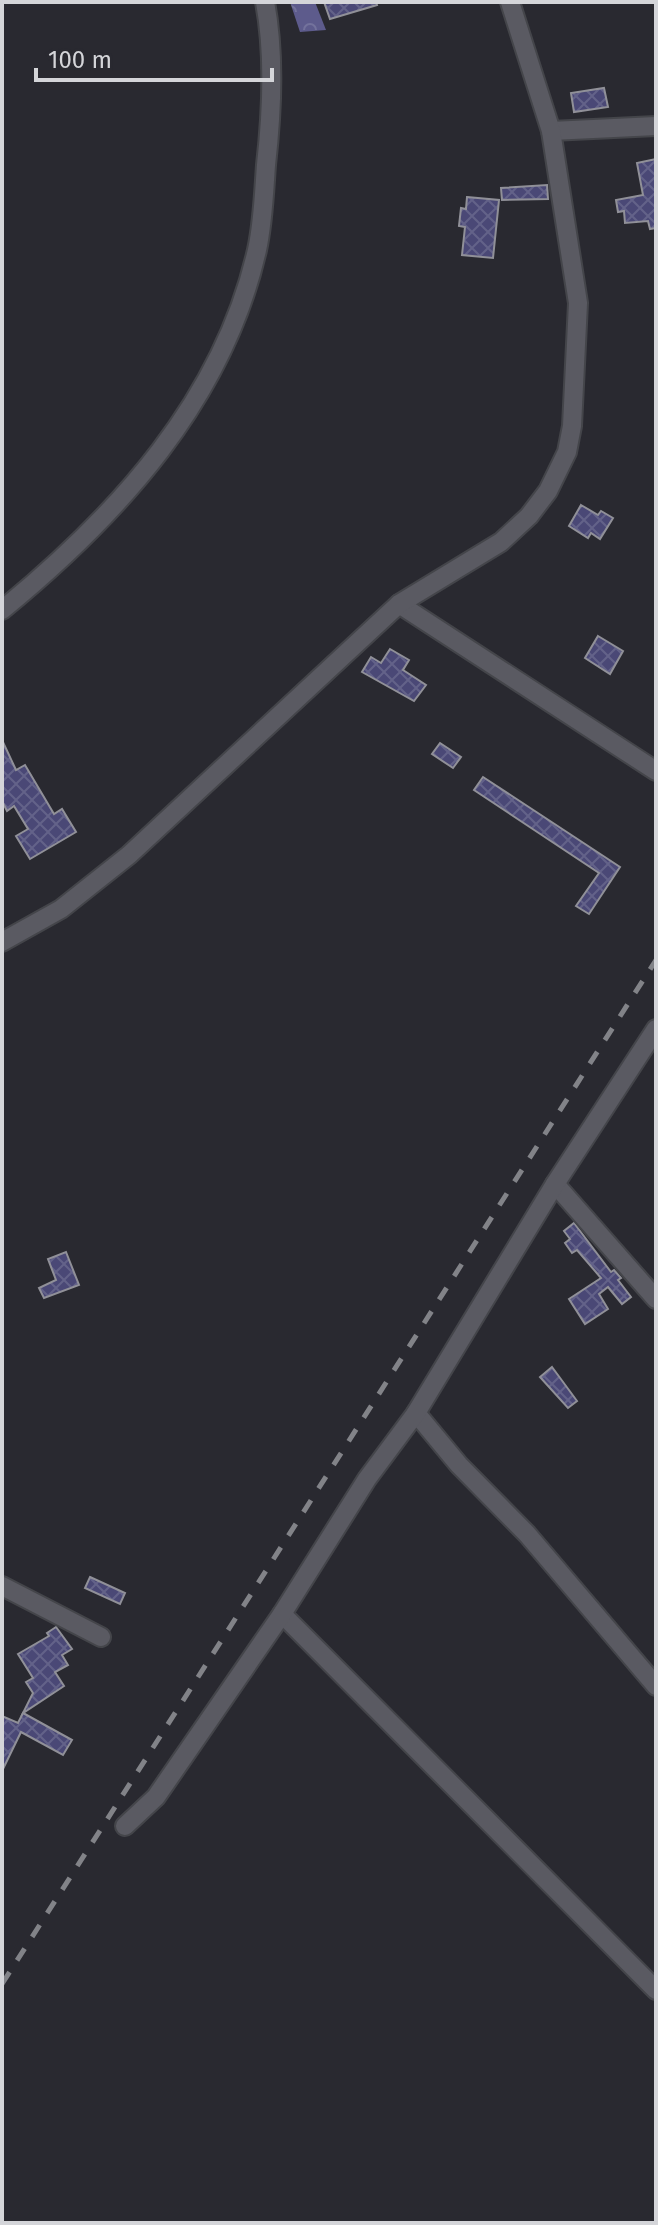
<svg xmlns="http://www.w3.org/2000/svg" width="658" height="2225" viewBox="0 0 658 2225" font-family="'Fira Sans',sans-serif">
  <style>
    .forest { fill: url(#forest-crowns) }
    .building { fill: url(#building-cross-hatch); stroke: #909098; stroke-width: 2 }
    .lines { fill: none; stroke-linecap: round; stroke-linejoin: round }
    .minor-casing { stroke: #44454a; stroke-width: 22 }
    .minor { stroke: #5a5a62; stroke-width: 18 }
    .rail { stroke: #828388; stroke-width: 5; stroke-dasharray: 14 14; stroke-linecap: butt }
  </style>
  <defs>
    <pattern id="forest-crowns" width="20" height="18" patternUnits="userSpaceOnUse" patternTransform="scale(2)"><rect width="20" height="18" fill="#5d5b8c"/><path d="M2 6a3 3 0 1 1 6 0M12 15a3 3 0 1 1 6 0" fill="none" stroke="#73729c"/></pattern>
    <pattern id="building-cross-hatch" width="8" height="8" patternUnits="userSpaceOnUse" patternTransform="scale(2)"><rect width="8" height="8" fill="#4a4876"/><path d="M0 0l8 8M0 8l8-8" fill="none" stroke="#636289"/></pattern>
  </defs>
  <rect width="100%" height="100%" fill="#292930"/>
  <path class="forest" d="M290,2H315L326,30L300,32Z"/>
  <g class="building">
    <path d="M324,2H376L377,5L330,19Z"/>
    <path d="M604,88L608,107L574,112L571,93Z"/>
    <path d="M656,159V228L650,229L648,221L625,223L624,211L618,212L616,200L643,195L637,163Z"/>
    <path d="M547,185L548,199L502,200L501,188Z"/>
    <path d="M467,197L499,200L493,258L462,255L465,227L459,226L461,208L466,209Z"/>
    <path d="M581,505L598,515L601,511L613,518L600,539L591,533L588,538L569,526Z"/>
    <path d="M598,636L623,651L610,674L585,658Z"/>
    <path d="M390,649L409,660L403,670L426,685L414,701L362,672L371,657L381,663Z"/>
    <path d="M2,740L16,770L25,765L54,814L62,809L76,832L30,859L16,836L28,829L14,806L7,811L2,801Z"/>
    <path d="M440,743L461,757L453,768L432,754Z"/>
    <path d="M483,777L620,867L589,914L576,906L599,873L474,790Z"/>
    <path d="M574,1223L611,1272L614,1270L621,1278L618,1280L631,1297L622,1304L608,1287L599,1294L608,1309L585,1324L569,1299L601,1278L577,1250L572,1253L565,1243L570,1239L564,1231Z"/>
    <path d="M66,1252L79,1285L44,1298L39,1288L56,1280L48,1259Z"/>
    <path d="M552,1367L577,1401L568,1408L540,1377Z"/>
    <path d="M90,1577L125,1593L120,1604L85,1588Z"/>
    <path d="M56,1627L72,1649L62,1655L68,1665L55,1672L64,1686L23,1713L33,1693L26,1682L33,1678L18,1654L49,1636L47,1633Z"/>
    <path d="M23,1713L72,1740L63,1755L21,1732L2,1771V1716L18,1723Z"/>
  </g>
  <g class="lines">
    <defs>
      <g id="minor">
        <path d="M551,131L656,126"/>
        <path d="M399,604L656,771"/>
        <path d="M2,610C118,515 223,400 257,250C263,223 264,193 266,165C272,112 275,55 265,2"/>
        <path d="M2,942L61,909L129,855L399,604L501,542L529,516L548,491L567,452L572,426L578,303L551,131L510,2"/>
        <path d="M555,1184L656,1299"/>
        <path d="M416,1413L459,1465L527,1534L656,1686"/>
        <path d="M2,1586L101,1637"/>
        <path d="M282,1614L656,1990"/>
        <path d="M125,1826L156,1797L282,1614L367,1479L416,1413L555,1184L656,1029"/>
      </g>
    </defs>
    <use href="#minor" class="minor-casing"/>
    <use href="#minor" class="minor"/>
    <path class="rail" d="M2,1984L656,960"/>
  </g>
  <rect width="658" height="2225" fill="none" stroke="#d4d5d9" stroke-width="8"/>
  <path d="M36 68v12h236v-12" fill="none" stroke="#d4d5d9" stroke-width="4"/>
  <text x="48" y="68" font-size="24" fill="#d4d5d9" stroke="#292930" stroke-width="6" paint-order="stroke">100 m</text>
</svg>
